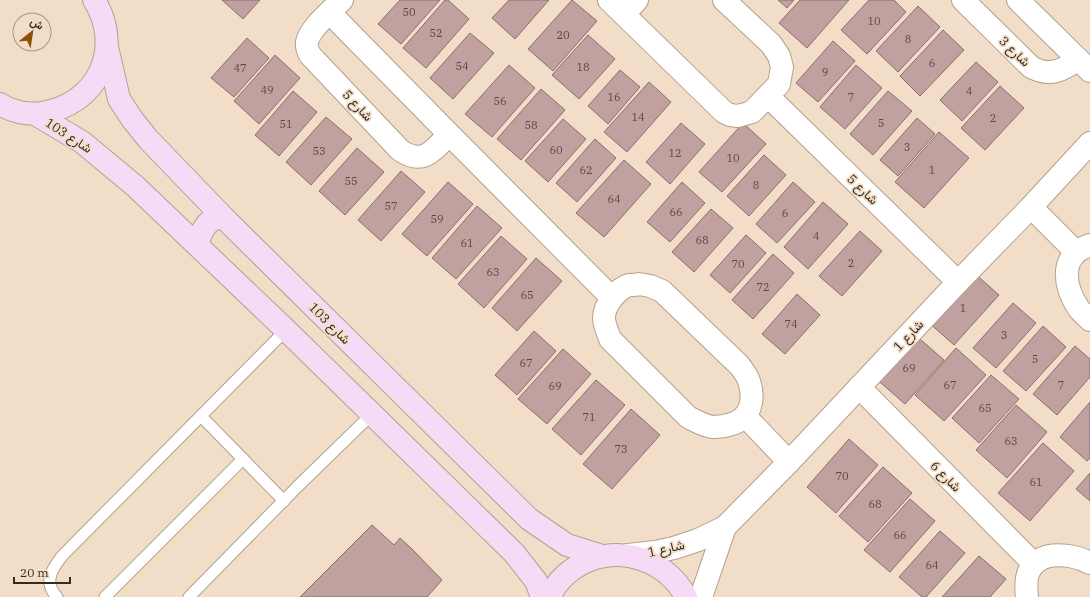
<svg xmlns="http://www.w3.org/2000/svg" width="1090" height="597" viewBox="0 0 1090 597" font-family="'IBM Plex Serif',Vazirmatn,serif">
  <style>
    .building { fill: #c0a1a0; stroke: #8b6e6d }
    .lines { fill: none; stroke-linecap: round; stroke-linejoin: round }
    .lane-casing { stroke: #b4a18c; stroke-width: 13 }
    .street-casing { stroke: #b4a18c; stroke-width: 24 }
    .secondary-casing { stroke: #b4a18c; stroke-width: 24 }
    .lane { stroke: #fff; stroke-width: 11 }
    .street { stroke: #fff; stroke-width: 22 }
    .secondary { stroke: #f7daf6; stroke-width: 22 }
    .labels { text-anchor: middle; stroke-width: 3.5; stroke-linejoin: round; paint-order: stroke }
    .number-label { font-size: 11px; fill: #574942 }
    .street-label { font-size: 13px; fill: #342c23; stroke: #f2dec8 }
  </style>
  <rect width="100%" height="100%" fill="#f2dec8"/>
  <g class="building">
    <path d="M222,0H260L243,19Z"/>
    <path d="M400,0H440L401,44L378,24Z"/>
    <path d="M445,0H448L469,19L426,68L403,48Z"/>
    <path d="M509,0H549L515,39L492,18Z"/>
    <path d="M572,0L597,21L553,71L528,49Z"/>
    <path d="M778,0H794L787,8Z"/>
    <path d="M800,0H849L807,48L779,23Z"/>
    <path d="M869,0H894L906,12L867,54L841,30Z"/>
    <path d="M918,6L940,27L898,72L876,51Z"/>
    <path d="M943,30L964,50L920,96L900,76Z"/>
    <path d="M470,33L494,53L453,99L430,78Z"/>
    <path d="M588,35L615,59L579,99L552,75Z"/>
    <path d="M247,38L269,58L234,97L211,78Z"/>
    <path d="M833,41L855,61L818,102L796,83Z"/>
    <path d="M275,55L300,78L259,124L234,101Z"/>
    <path d="M976,62L998,82L962,121L940,100Z"/>
    <path d="M509,65L535,88L492,137L465,114Z"/>
    <path d="M856,65L882,88L845,129L820,107Z"/>
    <path d="M620,70L640,87L608,124L588,106Z"/>
    <path d="M649,82L671,102L627,152L604,132Z"/>
    <path d="M1000,86L1024,108L985,150L961,128Z"/>
    <path d="M541,89L565,110L521,160L497,139Z"/>
    <path d="M293,91L317,112L279,156L255,135Z"/>
    <path d="M888,91L912,111L873,155L850,134Z"/>
    <path d="M326,117L352,139L311,185L286,162Z"/>
    <path d="M917,118L935,134L898,176L880,160Z"/>
    <path d="M563,119L586,139L548,182L525,161Z"/>
    <path d="M681,123L705,144L670,184L646,162Z"/>
    <path d="M743,123L766,144L722,192L699,172Z"/>
    <path d="M939,132L969,158L924,208L895,182Z"/>
    <path d="M595,139L616,158L577,202L556,183Z"/>
    <path d="M357,148L384,172L345,215L319,191Z"/>
    <path d="M764,155L786,175L749,216L727,196Z"/>
    <path d="M624,160L651,184L604,237L576,213Z"/>
    <path d="M401,171L425,192L381,241L358,220Z"/>
    <path d="M448,182L473,204L427,256L402,234Z"/>
    <path d="M682,182L705,203L670,242L647,222Z"/>
    <path d="M793,182L815,202L777,243L756,224Z"/>
    <path d="M823,202L848,224L808,269L784,247Z"/>
    <path d="M477,206L502,228L456,279L432,258Z"/>
    <path d="M711,209L733,228L694,272L672,252Z"/>
    <path d="M860,231L882,251L842,296L819,276Z"/>
    <path d="M746,235L766,253L730,293L710,275Z"/>
    <path d="M501,236L527,259L484,308L458,284Z"/>
    <path d="M773,254L794,273L753,319L732,300Z"/>
    <path d="M536,258L562,281L517,331L492,308Z"/>
    <path d="M972,271L999,295L954,345L927,321Z"/>
    <path d="M797,294L820,315L785,354L762,334Z"/>
    <path d="M1013,303L1036,323L996,368L973,348Z"/>
    <path d="M1043,326L1066,347L1026,391L1003,371Z"/>
    <path d="M534,331L556,351L517,395L495,375Z"/>
    <path d="M913,333L944,360L905,404L873,376Z"/>
    <path d="M1075,346L1090,359V377L1057,415L1033,394Z"/>
    <path d="M956,348L986,375L944,421L915,395Z"/>
    <path d="M563,349L591,374L547,424L518,399Z"/>
    <path d="M991,375L1019,399L979,443L952,418Z"/>
    <path d="M596,380L625,405L581,455L552,429Z"/>
    <path d="M1090,402V458L1087,461L1060,437Z"/>
    <path d="M1016,405L1047,432L1007,478L976,450Z"/>
    <path d="M631,409L660,435L612,489L583,464Z"/>
    <path d="M849,439L878,465L836,513L807,487Z"/>
    <path d="M1043,443L1074,471L1030,521L998,493Z"/>
    <path d="M883,467L912,493L868,542L839,516Z"/>
    <path d="M1090,473V501L1076,489Z"/>
    <path d="M910,499L935,521L890,572L864,550Z"/>
    <path d="M372,525L394,545L400,538L411,548L442,580L427,597H300Z"/>
    <path d="M940,531L965,553L926,597H922L899,577Z"/>
    <path d="M979,556L1006,579L990,597H942Z"/>
  </g>
  <g class="lines">
    <defs>
      <g id="lane">
        <path d="M201,416L284,501"/>
        <path d="M57,597C43,582 52,569 62,556L286,330"/>
        <path d="M105,597L243,459"/>
        <path d="M189,597L297,487L372,414"/>
      </g>
      <g id="street">
        <path d="M342,0C332,10 310,28 307,42C306,47 308,51 310,55L400,150C423,166 433,151 449,134"/>
        <path d="M609,0L724,112L730,115L738,116L752,112L779,84L782,67L779,56L771,44L724,0"/>
        <path d="M963,0L1031,67C1049,77 1063,71 1078,59"/>
        <path d="M1018,0L1090,71"/>
        <path d="M330,13L449,134L612,298"/>
        <path d="M624,14L637,0"/>
        <path d="M768,96L958,282"/>
        <path d="M1031,207L1076,252"/>
        <path d="M1090,245C1058,255 1064,287 1079,309C1082,313 1086,316 1090,320"/>
        <path d="M639,284L650,286L662,291L739,365C743,370 747,375 749,381C755,399 751,418 732,424C726,426 719,427 713,427C704,426 696,421 688,417L610,339C608,332 604,325 604,318C604,305 617,289 629,285C632,285 636,285 639,284Z"/>
        <path d="M859,387L1034,564"/>
        <path d="M745,416L789,462"/>
        <path d="M628,555L655,552L674,548L698,540L725,527L789,462L958,282L1031,207L1090,143"/>
        <path d="M701,597L725,527"/>
        <path d="M1027,597C1026,590 1026,585 1027,578C1032,549 1070,552 1090,563"/>
      </g>
      <g id="secondary">
        <path d="M107,47L119,99L132,119L148,139L224,218L529,519L567,545L602,556"/>
        <path d="M0,104C12,112 28,115 41,113C98,105 124,48 94,0"/>
        <path d="M35,114L82,142L135,186L286,330L514,553L536,581L542,597"/>
        <path d="M197,245C200,235 205,221 217,218C218,218 223,218 224,218"/>
        <path d="M550,597C554,586 563,576 573,569C611,542 665,556 686,597"/>
      </g>
    </defs>
    <use href="#lane" class="lane-casing"/>
    <use href="#street" class="street-casing"/>
    <use href="#secondary" class="secondary-casing"/>
    <use href="#lane" class="lane"/>
    <use href="#street" class="street"/>
    <use href="#secondary" class="secondary"/>
  </g>
  <g class="labels">
    <g class="number-label">
      <text x="409" y="16">50</text>
      <text x="874" y="25">10</text>
      <text x="436" y="37">52</text>
      <text x="563" y="39">20</text>
      <text x="908" y="43">8</text>
      <text x="932" y="67">6</text>
      <text x="462" y="70">54</text>
      <text x="583" y="71">18</text>
      <text x="240" y="72">47</text>
      <text x="825" y="76">9</text>
      <text x="267" y="94">49</text>
      <text x="969" y="95">4</text>
      <text x="614" y="101">16</text>
      <text x="851" y="101">7</text>
      <text x="500" y="105">56</text>
      <text x="638" y="121">14</text>
      <text x="993" y="122">2</text>
      <text x="881" y="127">5</text>
      <text x="286" y="128">51</text>
      <text x="531" y="129">58</text>
      <text x="907" y="151">3</text>
      <text x="556" y="154">60</text>
      <text x="319" y="155">53</text>
      <text x="675" y="157">12</text>
      <text x="733" y="162">10</text>
      <text x="586" y="174">62</text>
      <text x="932" y="174">1</text>
      <text x="351" y="185">55</text>
      <text x="756" y="189">8</text>
      <text x="614" y="203">64</text>
      <text x="391" y="210">57</text>
      <text x="676" y="216">66</text>
      <text x="785" y="217">6</text>
      <text x="437" y="223">59</text>
      <text x="816" y="240">4</text>
      <text x="702" y="244">68</text>
      <text x="467" y="247">61</text>
      <text x="851" y="267">2</text>
      <text x="738" y="268">70</text>
      <text x="493" y="276">63</text>
      <text x="763" y="291">72</text>
      <text x="527" y="299">65</text>
      <text x="963" y="312">1</text>
      <text x="791" y="328">74</text>
      <text x="1004" y="339">3</text>
      <text x="1035" y="363">5</text>
      <text x="526" y="367">67</text>
      <text x="909" y="372">69</text>
      <text x="950" y="389">67</text>
      <text x="1061" y="389">7</text>
      <text x="555" y="390">69</text>
      <text x="985" y="412">65</text>
      <text x="589" y="421">71</text>
      <text x="1011" y="445">63</text>
      <text x="621" y="453">73</text>
      <text x="842" y="480">70</text>
      <text x="1036" y="486">61</text>
      <text x="875" y="508">68</text>
      <text x="900" y="539">66</text>
      <text x="932" y="569">64</text>
    </g>
    <g class="street-label">
      <text transform="translate(1015 51) rotate(44)" y="5">شارع 3</text>
      <text transform="translate(358 105) rotate(47)" y="5">شارع 5</text>
      <text transform="translate(69 135) rotate(33)" y="5">شارع 103</text>
      <text transform="translate(863 189) rotate(44)" y="5">شارع 5</text>
      <text transform="translate(330 323) rotate(45)" y="5">شارع 103</text>
      <text transform="translate(908 335) rotate(-47)" y="5">شارع 1</text>
      <text transform="translate(946 476) rotate(45)" y="5">شارع 6</text>
      <text transform="translate(666 548) rotate(-13)" y="5">شارع 1</text>
    </g>
  </g>
  <g transform="translate(32 32) rotate(30)"><circle r="19" fill="#f2dec8" stroke="#a69786"/>
  <path d="M0-3L7 15L0 10L-7 15Z" fill="#8b510a"/>
  <text y="-6" font-size="11" font-weight="bold" text-anchor="middle" fill="#342c23">ش</text>
  </g>
  <path d="M14 577v6h56v-6" fill="none" stroke="#342c23" stroke-width="2"/>
  <text x="20" y="577" font-size="12" fill="#342c23" stroke="#f2dec8" stroke-width="3" paint-order="stroke">20 m</text>
</svg>
